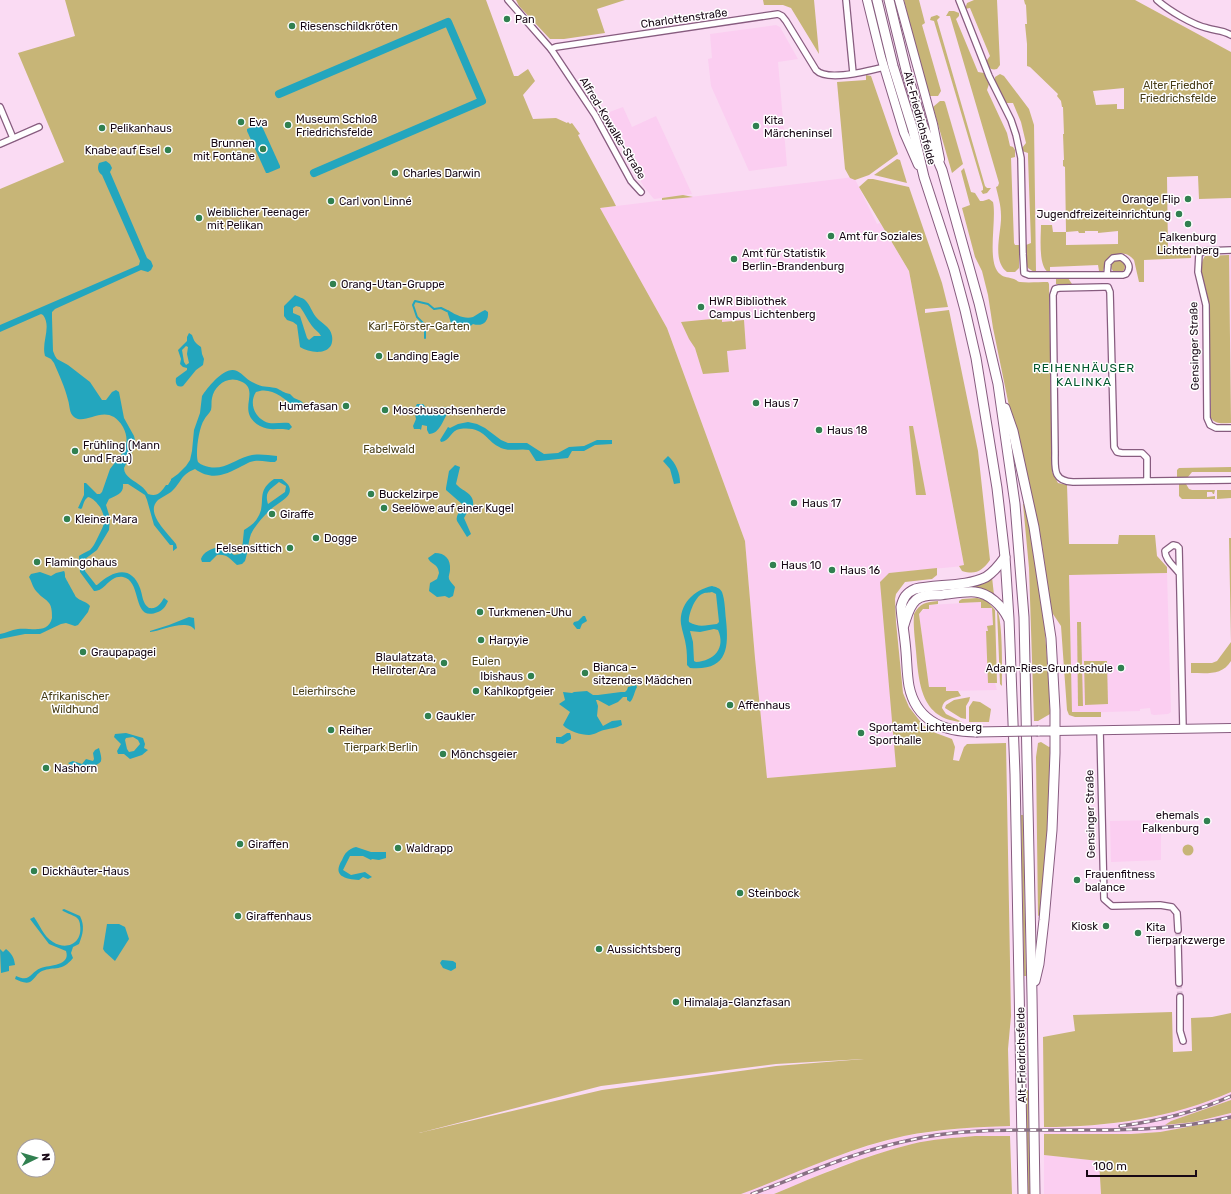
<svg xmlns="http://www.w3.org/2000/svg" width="1231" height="1194" viewBox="0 0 1231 1194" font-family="Rubik,sans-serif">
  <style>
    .built { fill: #fbcef1 }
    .green { fill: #c7b577; fill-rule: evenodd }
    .water { fill: #23a6be; fill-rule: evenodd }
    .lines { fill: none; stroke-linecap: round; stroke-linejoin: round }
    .stream { stroke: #23a6be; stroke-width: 2 }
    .canal { stroke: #23a6be; stroke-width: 8 }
    .street-tunnel { stroke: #d8bbd2; stroke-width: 5.5; stroke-dasharray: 5.5 3; stroke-linecap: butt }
    .street-casing { stroke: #875c7f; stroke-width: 8 }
    .secondary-casing { stroke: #875c7f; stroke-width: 10 }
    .primary-casing { stroke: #875c7f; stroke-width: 11 }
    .street { stroke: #fff; stroke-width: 5.5 }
    .secondary { stroke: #fff; stroke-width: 8 }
    .primary { stroke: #fff; stroke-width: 9 }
    .rail-casing { stroke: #887083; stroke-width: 3.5 }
    .rail { stroke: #fff; stroke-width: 2; stroke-dasharray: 6; stroke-linecap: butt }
    .primary-bridge-casing { stroke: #875c7f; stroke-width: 11; stroke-linecap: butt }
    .primary-bridge { stroke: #fff; stroke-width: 9 }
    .poi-dot { fill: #318050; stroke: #fff; stroke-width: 1.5 }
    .labels { text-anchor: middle; stroke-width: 3; stroke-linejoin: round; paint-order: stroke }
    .street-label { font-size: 11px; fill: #180815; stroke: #fff }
    .poi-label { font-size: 11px; fill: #180815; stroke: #fff; text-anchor: start }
    .park-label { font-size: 11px; fill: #463c16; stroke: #fff }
    .neighbourhood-label { font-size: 12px; letter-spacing: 1px; fill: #00552c; stroke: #fff }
  </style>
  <rect width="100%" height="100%" fill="#fadbf3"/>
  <g class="built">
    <path d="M776,25L780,27L798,59L778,62L787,166L749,171L711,86L708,59L712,58L710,34Z"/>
    <path d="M623,107L632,127L656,116L692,194L654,199L644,187L604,114Z"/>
    <path d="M854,177L877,224L880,223L909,271L964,566L889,573L896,767L767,778L755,658L745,541L667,328L600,208Z"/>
    <path d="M1229,255H1231V423Z"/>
    <path d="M1167,573L1171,712L1168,714L1154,715L1151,714L1150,708L1140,709V711L1072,713L1069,575Z"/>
    <path d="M981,602L992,608L995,683L997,690L946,691V687L929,688L919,614L921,612L929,605Z"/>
    <path d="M1161,820V860L1111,862L1110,821Z"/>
    <path d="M1231,1092V1100L1171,1121L1194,1122L1231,1113V1119L1219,1122L1160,1132L1131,1134H1044V1127H1078L1137,1121L1165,1114L1212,1100Z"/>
    <path d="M1010,1126V1136H975L913,1144L873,1155L838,1167L774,1194H739L835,1157L868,1146L904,1136L967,1128Z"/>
    <path d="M1044,1155L1099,1161L1101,1194H1044Z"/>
  </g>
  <g class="green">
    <path d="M65,0H486L514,76H518L528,69L535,81L523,95L533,119L556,118L567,123L568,122L570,124L572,123L580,134L578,135L580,139L613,200L616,206L600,208L667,328L745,541L755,658L767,778L896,767L880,582L889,573L937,568V575L932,579L905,582L896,594L895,599L896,622L903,693L909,707L923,725L933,732L952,739L955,747L953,760L959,761L964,747L967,744L1006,743L1011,1016L1008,1049L1010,1126C975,1127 939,1129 904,1136C848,1148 795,1174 741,1194H0V189L64,162L18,53L75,36ZM864,1059L776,1066L602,1090L419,1133L601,1086L776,1064ZM24,1146H48V1170H24Z"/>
    <path d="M516,0H625L597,9L605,33L564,39H550L519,6Z"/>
    <path d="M763,0H814L819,54L791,8L783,5H764Z"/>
    <path d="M904,0H919L925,23L922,25L941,91L938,96H930L917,54Z"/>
    <path d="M974,0H997L1000,65L997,69C990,71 987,66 987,60L990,56L970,8L965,9L967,3Z"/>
    <path d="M1024,0H1135L1231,52V198L1199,199L1198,176L1167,177L1168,251H1191V258L1144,260V282H1139L1134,260C1122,246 1107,257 1103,271H1099L1098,265L1050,267V272H1048C1038,266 1041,236 1041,225H1052L1053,232H1066L1065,167L1063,166V160H1064L1063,134H1064L1063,107H1062L1061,101L1057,96L1058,94L1030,67L1027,66V44L1025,24H1027L1026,5L1025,4ZM1124,88V109H1117V104L1096,105L1093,91ZM1078,231L1079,233H1085V231H1098V233L1118,231V244L1066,245V232Z"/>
    <path d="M949,11H954L959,13V16L956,19L978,72L984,73L989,84L987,90L1007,133L1010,146L1013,147L1015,150V157L1011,158L1014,243L1015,245H1019V268L1015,272H1007C991,260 1002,231 1001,215C1001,205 998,196 996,187L998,186L999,183L950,16H946Z"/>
    <path d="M937,15L940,17L937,20L985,186L987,188H991L987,193L983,194L981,191L983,190V187L934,21L930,20L931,17Z"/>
    <path d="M1000,74L1004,76L1029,109L1034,125L1036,271L1034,272L1028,268L1026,265V245L1031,243L1028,157V153L1022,151V148L1026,143L1021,122L1013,103H1006L995,81V77Z"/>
    <path d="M866,75L871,76L898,154L869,175L855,180L850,178L845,169L837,82L866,80Z"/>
    <path d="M940,101H944L945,102L963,164L952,173L933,107Z"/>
    <path d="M897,159L900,160L907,183L874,175Z"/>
    <path d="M964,168L971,192L975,193L980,201H983L989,199L993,202C997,220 986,263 1000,274C1004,278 1009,277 1014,279C1016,280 1017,281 1020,282C1028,283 1039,282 1048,282L1049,284L1052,472L1058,483L1067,485L1069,544H1118L1119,535H1155L1157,556L1167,567V573L1069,575L1072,712H1101V717H1075L1069,715L1067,710L1061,626L1051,611L1042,545L1009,406L993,328L988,295L982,271L975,257L962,208L970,205L961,171Z"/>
    <path d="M868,179H873L909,187L942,283L948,307L925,309V313L949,310L978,451L990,560C982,571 976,575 962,571L959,566L964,565L909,271L859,187Z"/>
    <path d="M683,195L693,197L662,200V198Z"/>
    <path d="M1229,255L1231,423C1223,423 1216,425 1211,418L1208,298C1204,287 1197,267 1205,256Z"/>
    <circle cx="1118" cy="266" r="7"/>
    <path d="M1056,278H1068L1072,284H1056Z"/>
    <path d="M722,318V322L744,320L746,349L727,351L729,372L703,374L695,348L689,339L681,322Z"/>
    <path d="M909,426H913L926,495H916Z"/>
    <path d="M1231,467V472H1192L1188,477H1177V470L1179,468Z"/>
    <path d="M1179,484H1186L1189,489L1192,490H1215L1214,494H1213L1212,492H1207V497L1215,496V499H1182L1179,496Z"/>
    <path d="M1217,490H1231V498L1217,499Z"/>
    <path d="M1023,504H1025C1040,573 1048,644 1050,714L1038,721H1034L1029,568Z"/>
    <path d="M1229,538H1231V661C1222,676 1206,673 1191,673V663H1212L1217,661L1231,642Z"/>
    <path d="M992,577L994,595L988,591L970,588V587L984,583Z"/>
    <path d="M977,598L986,600L995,610L997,683H988L986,631H988L987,626L993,625L992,608H981V602L959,603V601L962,599Z"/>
    <path d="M938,601V604L929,605V609H923L919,614L929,687H946V691H958L961,696C953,698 943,699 942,708L946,714L962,722C921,719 919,684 916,651C915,639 913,626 914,614C920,603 926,602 938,601Z"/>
    <path d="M997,610C1003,621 1002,671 1002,686L1000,684Z"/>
    <path d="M1077,622H1081L1083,706H1078Z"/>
    <path d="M1084,661H1107L1108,704L1085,705Z"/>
    <path d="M970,697L969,701L966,706V719L961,718L945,708L946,705L954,700Z"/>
    <path d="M973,701L980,702L991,709L989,722H969V707Z"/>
    <path d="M1041,742L1049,747L1051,746C1051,803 1045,859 1040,915L1038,916L1036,757L1038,743Z"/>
    <path d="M1021,815H1023L1026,976H1024Z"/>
    <circle cx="1188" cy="850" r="5.5"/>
    <path d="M1172,1012L1173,1052L1192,1051L1191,1018L1212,1017L1231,1013V1092C1171,1118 1109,1127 1044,1127L1043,1037L1075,1031L1073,1015Z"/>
    <path d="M1026,1090H1028L1030,1194H1028Z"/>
    <path d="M1231,1100V1113L1194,1122L1165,1125L1171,1121Z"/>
    <path d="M1231,1119V1194H1101L1099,1161L1044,1155V1134H1131L1160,1132Z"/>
    <path d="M975,1136H1010L1012,1194H774C819,1175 864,1156 912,1144C932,1139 954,1138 975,1136Z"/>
  </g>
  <g class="water">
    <path d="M259,124H261L280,166V168L268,173H266L247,131V129Z"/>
    <path d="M106,161L110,164L112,168L110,172L147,258L151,261L153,266L151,270L148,272L141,270L55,309L52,312V318L53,351L55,356L57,359L68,365L90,382L102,400H106L112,392L116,390L119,392L124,418L134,436L136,444L124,468C124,477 135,481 141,486C144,488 146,491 148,494C158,497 161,492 166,485H168L171,480V479L178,474L186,466L190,460L192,451L194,430L200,413L202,396C208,387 225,365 237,371C243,374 246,379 252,382C263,388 265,386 276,388C281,390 284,393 290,394L294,398L301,401L303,403L301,406L295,407C284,398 270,386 256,392C248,404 256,420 269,423C276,424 282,422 289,423L292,427L289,430C279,427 271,432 260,426C233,411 265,388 237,380C225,377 214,387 212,398C211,402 212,406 211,410C209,414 206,416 204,420C199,427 195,454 198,462C201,465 205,466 209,467C225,470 234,460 248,456C257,453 267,455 277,456V460L275,462C266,462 259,459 250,462C247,463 245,465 242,466C225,475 212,481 195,469C180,475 182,482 171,492C167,495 162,497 158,500C144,513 169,534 176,544L177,548L173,551V545H170L154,525L147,500L145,495L128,484H123C124,494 117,495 109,499L106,505L110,518L109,530L97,550L85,559V571L96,585H97C112,571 131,564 140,588C143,596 142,603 149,608C158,609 160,604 164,598L168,601C166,606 163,610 158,612C131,623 143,581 123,577C109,575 105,592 94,591L80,572L79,556C82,554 86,552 90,550C93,547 95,543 97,539C103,526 108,522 100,507C97,503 93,498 88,497C84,500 84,503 82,508L81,509L78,508L84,495V483H86L97,494H100L102,492L110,469L124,451C128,442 127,435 123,427C107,400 86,427 74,417C69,413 70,406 68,400C65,387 59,375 54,363L51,359L45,356C41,342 52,327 43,315L41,314L0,332V325L139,265L140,261L102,175C98,172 97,168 99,163Z"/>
    <path d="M295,295C298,297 304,298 306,301C310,305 312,312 316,317C322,324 330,326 332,336C335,356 311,354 300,347L297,325L293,322L287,320L284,316V306ZM296,306L300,307C305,313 307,320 312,326C315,330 319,332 321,336H314L309,340L307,338L300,316L293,313V308Z"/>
    <path d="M448,310C454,314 465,320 473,317C477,315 480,312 485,310L488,312C489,322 482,327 473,324L467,329L458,328L451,323L447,311Z"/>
    <path d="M189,333L192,335C194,341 195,343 201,347L202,354L204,359L203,365L196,370L183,386C177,388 175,384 176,378L187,370V368L183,367L180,364L181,359L178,350L187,341V337ZM186,346L188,347L187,354L189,363L186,365L184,362L182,350Z"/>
    <path d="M417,404H423L429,411L435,413L443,407L448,408L449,410C444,418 440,434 429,434L427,430V426L422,425L421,430L420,429H414L413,426L416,419C415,412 413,411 417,404Z"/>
    <path d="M468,422L477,424L485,428L501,440L508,443H527L544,454L558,453L569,447L584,446L597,440H612V444L595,445L584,451H572L568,458L539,461H536L529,450C520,448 510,452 501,448C485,441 485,426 460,429C451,430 450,441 441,442L440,440L448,427L450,428L458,424Z"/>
    <path d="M668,456C676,463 680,473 680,483L674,484L670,469L663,461Z"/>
    <path d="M455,465L460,467L456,484C463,492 475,493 473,506L469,509L464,518L471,534L467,537L457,521C455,515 462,510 462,504L446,490V488L449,471Z"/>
    <path d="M274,479H282C287,483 292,487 289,494C286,500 273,506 268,512C262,518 255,526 251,534C248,542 248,553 245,561L242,564L237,565C229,558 227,554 217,555L210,562H202L201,559C203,552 215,546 222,548C227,549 230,552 234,555L240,554L242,550L244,530C249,527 255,523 258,517C267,502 255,492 274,479ZM279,482L286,486L285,492L268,504C264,491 271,489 279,482Z"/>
    <path d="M435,553C445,553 451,559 450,570C450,573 448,576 449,579C450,582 453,584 455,587L453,596L449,598L445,596L437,597L429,591L430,583L437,579L439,573C438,563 431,565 428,558Z"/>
    <path d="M64,571C65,572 65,575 65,577C66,579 75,595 76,597C80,601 86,601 90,606L88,612L78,625L75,626L66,623L61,624L40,634H25L0,639V634C6,633 11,630 18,629C29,627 48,635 52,618C52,613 52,607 49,603C46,599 41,597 38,593C33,589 32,582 29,577L31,574L40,572L51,576L56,573Z"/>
    <path d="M712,586C716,587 720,588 722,592C725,600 725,611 726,620C729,649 727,671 690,668L687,665C687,658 687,652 686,646C685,638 682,631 681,624C679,604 694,590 712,586ZM712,592L716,594L719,622L717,624C706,625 699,628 689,622C688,615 695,597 702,594C705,592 709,593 712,592ZM714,629L718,630C726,648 714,661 696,662L694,661L693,642L690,631L700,632Z"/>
    <path d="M583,616H585L587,621L582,624L580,629H577L573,624L574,622L578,621Z"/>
    <path d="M189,617L194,618L195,630C187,618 161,631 150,632V631L169,625Z"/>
    <path d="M636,685L637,687C634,692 634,698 630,702L627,700V697H623L618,702L609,706L598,700H596L598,706L597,716L603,726L612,721L621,720L622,725C614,729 611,728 604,730C599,731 594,735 589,735C581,735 568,731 563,725L570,712L559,704L565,700L563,692L572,693L574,692L587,691L593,695H598L621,692H625L627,690L628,687Z"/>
    <path d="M126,733L143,738L145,744L144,748L148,750L142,755L130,759L124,754H118L117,751L121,744L114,737L115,734ZM133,737L138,740L140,744L134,751L129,752L127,749L125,740L126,738Z"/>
    <path d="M567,733H570L571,736V739L563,744L556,743V737H561Z"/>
    <path d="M99,748C100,752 102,757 101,761C100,765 84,770 80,769C76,769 72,766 68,763L73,761L82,764L86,759L93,761L94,759L93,753L95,750Z"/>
    <path d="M356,847L371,852H386V858L379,860L372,859L371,860L363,856H350L343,870L351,875L365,872L372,877L368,879L363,877L359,880C345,879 332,876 342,860C345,853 348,849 356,847Z"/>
    <path d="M64,909L80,916C85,926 83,934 79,944L73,947L71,953L73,958C62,972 55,966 42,971C37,973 35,979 30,982C25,984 20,981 15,979L16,976C31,983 30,972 41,968C49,965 71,966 66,951L49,944L30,919L34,917C40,925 43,936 53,942C67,951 83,943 80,925C80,923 79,920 78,919C77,916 65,913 62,910Z"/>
    <path d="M107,924H119L125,927L129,939L115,961L105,952L103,949Z"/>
    <path d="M0,949L3,952L6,949C12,954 14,957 15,965L9,966V971L1,973Z"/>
    <path d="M442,960L453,961L456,963V968L451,971L443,968L440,963Z"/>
  </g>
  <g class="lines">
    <path class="stream" d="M425,338V325L417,317L413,305L415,301L428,304L434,309L441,308L447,311"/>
    <path class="canal" d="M279,94L448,22L482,101L314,173"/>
    <g class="street-tunnel">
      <path d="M1178,930V943"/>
      <path d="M1179,983L1180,997"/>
    </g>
    <defs>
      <g id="street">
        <path d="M508,0L551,49L595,115L631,181L641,192"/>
        <path d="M846,0L853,73"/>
        <path d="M959,0L989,76L1011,120L1016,135L1021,158L1023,254L1024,273L1029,275H1123L1126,274C1132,267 1128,261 1121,257L1113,258L1108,263L1107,275"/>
        <path d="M1157,0C1168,10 1193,25 1207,28C1216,31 1222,30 1231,35"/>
        <path d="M551,49L556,47L778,14L782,16L786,21L816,70C827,82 868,71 884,67"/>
        <path d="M0,107L13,138"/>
        <path d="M0,144L39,127"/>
        <path d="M1231,250L1204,251L1199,254L1198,272L1206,305L1207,418L1210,425L1216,428H1231"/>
        <path d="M1147,481V458L1142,453H1122L1117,452L1114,447L1110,292L1108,287H1103L1059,288L1055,289L1053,295L1055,453C1055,469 1053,481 1073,482L1231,480"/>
        <path d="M1179,573C1174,566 1165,560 1165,551L1173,545L1177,546L1179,548L1183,728"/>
        <path d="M1100,730L1104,899L1112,906L1160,905L1172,907L1177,913L1178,930"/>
        <path d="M1178,943L1179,983"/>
        <path d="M1180,997V1031L1183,1041"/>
      </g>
      <g id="secondary">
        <path d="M867,0L881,57L904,133L918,165"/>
        <path d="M899,0L933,124L940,159"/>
        <path d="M1055,731L1231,728"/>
      </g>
      <g id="primary">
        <path d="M877,0L893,66L913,130L924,177L954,269L965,310L976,358L997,488L1005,557L1009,619L1015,774L1023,1194"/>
        <path d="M889,0L906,70L923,126L942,170L979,303L998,384L1015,504L1024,617L1032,996L1035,1194"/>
        <path d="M1005,408L1013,431L1034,527L1051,638L1055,710V753L1052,830L1044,920L1039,964L1035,981"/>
        <path d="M904,625C907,616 909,606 916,600C923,594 933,595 940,595C951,594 964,591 975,592C989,593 1002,606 1008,618"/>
        <path d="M1038,731H1055"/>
        <path d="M976,732C944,732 916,721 909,686C907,675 907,664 906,652C905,637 902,622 901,607C903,598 906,593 915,589C936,584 966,587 986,577C994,572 1000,564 1005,557"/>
      </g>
    </defs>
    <use href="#street" class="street-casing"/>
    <use href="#secondary" class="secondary-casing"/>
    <use href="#primary" class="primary-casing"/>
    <use href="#street" class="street"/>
    <use href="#secondary" class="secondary"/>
    <use href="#primary" class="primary"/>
    <defs>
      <g id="rail">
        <path d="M1120,1126C1158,1121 1196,1112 1231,1096"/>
        <path d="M752,1194C803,1175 854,1152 906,1141C931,1135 956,1132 981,1131C1065,1127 1149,1137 1231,1117"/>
      </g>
    </defs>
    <use href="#rail" class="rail-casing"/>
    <use href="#rail" class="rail"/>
    <defs>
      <path id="primary-bridge" d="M976,732L1038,731"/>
    </defs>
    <use href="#primary-bridge" class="primary-bridge-casing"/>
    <use href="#primary-bridge" class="primary-bridge"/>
  </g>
  <g class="poi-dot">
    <circle cx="507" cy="19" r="4"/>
    <circle cx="292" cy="26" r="4"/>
    <circle cx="241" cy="122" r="4"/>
    <circle cx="288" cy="125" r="4"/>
    <circle cx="756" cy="126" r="4"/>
    <circle cx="102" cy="128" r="4"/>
    <circle cx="263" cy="149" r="4"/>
    <circle cx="168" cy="150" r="4"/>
    <circle cx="395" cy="173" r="4"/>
    <circle cx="1188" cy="199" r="4"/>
    <circle cx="331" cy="201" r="4"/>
    <circle cx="1179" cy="214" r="4"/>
    <circle cx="199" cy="218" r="4"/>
    <circle cx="1188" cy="224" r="4"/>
    <circle cx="831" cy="236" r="4"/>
    <circle cx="734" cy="259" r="4"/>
    <circle cx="333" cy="284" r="4"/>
    <circle cx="701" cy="307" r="4"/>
    <circle cx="379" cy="356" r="4"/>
    <circle cx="756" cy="403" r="4"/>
    <circle cx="346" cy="406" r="4"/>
    <circle cx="385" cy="410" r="4"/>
    <circle cx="819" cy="430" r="4"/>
    <circle cx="75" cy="451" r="4"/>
    <circle cx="371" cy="494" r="4"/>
    <circle cx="794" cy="503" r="4"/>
    <circle cx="384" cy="508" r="4"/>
    <circle cx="272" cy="514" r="4"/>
    <circle cx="67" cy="519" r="4"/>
    <circle cx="316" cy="538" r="4"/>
    <circle cx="290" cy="548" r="4"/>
    <circle cx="37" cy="562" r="4"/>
    <circle cx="773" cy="565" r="4"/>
    <circle cx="832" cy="570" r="4"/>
    <circle cx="480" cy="612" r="4"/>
    <circle cx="481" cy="640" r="4"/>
    <circle cx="83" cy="652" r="4"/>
    <circle cx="444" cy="663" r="4"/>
    <circle cx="1121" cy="668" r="4"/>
    <circle cx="585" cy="673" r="4"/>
    <circle cx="531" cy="676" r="4"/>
    <circle cx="476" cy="691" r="4"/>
    <circle cx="730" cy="705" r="4"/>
    <circle cx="428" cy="716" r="4"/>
    <circle cx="331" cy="730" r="4"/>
    <circle cx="861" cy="733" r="4"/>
    <circle cx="443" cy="754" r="4"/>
    <circle cx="46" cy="768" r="4"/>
    <circle cx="1207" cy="821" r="4"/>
    <circle cx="240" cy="844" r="4"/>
    <circle cx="398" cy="848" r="4"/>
    <circle cx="34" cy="871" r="4"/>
    <circle cx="1077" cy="880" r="4"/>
    <circle cx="740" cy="893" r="4"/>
    <circle cx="238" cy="916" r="4"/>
    <circle cx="1106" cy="926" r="4"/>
    <circle cx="1138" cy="933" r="4"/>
    <circle cx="599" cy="949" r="4"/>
    <circle cx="676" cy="1002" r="4"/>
  </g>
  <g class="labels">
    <g class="street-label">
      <text transform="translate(684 18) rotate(-8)" y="4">Charlottenstraße</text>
      <text transform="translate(920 118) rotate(75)" y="4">Alt-Friedrichsfelde</text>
      <text transform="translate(613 128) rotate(59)" y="4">Alfred-Kowalke-Straße</text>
      <text transform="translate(1194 346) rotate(-91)" y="4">Gensinger Straße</text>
      <text transform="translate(1090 814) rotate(-91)" y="4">Gensinger Straße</text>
      <text transform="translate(1021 1055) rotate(-91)" y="4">Alt-Friedrichsfelde</text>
    </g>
    <g class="poi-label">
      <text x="515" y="23">Pan</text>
      <text x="300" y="30">Riesenschildkröten</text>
      <text x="296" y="123">Museum Schloß<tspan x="296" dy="13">Friedrichsfelde</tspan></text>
      <text x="764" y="124">Kita<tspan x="764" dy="13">Märcheninsel</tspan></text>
      <text x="249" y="126">Eva</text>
      <text x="110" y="132">Pelikanhaus</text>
      <text x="255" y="147" text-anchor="end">Brunnen<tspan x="255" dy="13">mit Fontäne</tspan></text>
      <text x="160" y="154" text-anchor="end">Knabe auf Esel</text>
      <text x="403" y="177">Charles Darwin</text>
      <text x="1180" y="203" text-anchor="end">Orange Flip</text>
      <text x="339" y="205">Carl von Linné</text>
      <text x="207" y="216">Weiblicher Teenager<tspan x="207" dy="13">mit Pelikan</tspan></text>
      <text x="1171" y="218" text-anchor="end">Jugendfreizeiteinrichtung</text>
      <text x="839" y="240">Amt für Soziales</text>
      <text x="1188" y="241" text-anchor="middle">Falkenburg<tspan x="1188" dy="13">Lichtenberg</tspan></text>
      <text x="742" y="257">Amt für Statistik<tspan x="742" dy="13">Berlin-Brandenburg</tspan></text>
      <text x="341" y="288">Orang-Utan-Gruppe</text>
      <text x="709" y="305">HWR Bibliothek<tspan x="709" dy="13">Campus Lichtenberg</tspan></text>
      <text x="387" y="360">Landing Eagle</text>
      <text x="764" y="407">Haus 7</text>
      <text x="338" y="410" text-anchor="end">Humefasan</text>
      <text x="393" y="414">Moschusochsenherde</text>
      <text x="827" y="434">Haus 18</text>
      <text x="83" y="449">Frühling (Mann<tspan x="83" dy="13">und Frau)</tspan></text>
      <text x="379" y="498">Buckelzirpe</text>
      <text x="802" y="507">Haus 17</text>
      <text x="392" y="512">Seelöwe auf einer Kugel</text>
      <text x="280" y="518">Giraffe</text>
      <text x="75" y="523">Kleiner Mara</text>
      <text x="324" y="542">Dogge</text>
      <text x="282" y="552" text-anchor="end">Felsensittich</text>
      <text x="45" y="566">Flamingohaus</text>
      <text x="781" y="569">Haus 10</text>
      <text x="840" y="574">Haus 16</text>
      <text x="488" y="616">Turkmenen-Uhu</text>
      <text x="489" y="644">Harpyie</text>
      <text x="91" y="656">Graupapagei</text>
      <text x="436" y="661" text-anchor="end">Blaulatzata,<tspan x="436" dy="13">Hellroter Ara</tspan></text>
      <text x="593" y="671">Bianca –<tspan x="593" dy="13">sitzendes Mädchen</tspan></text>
      <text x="1113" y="672" text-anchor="end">Adam-Ries-Grundschule</text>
      <text x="523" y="680" text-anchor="end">Ibishaus</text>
      <text x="484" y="695">Kahlkopfgeier</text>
      <text x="738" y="709">Affenhaus</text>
      <text x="436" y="720">Gaukler</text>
      <text x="869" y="731">Sportamt Lichtenberg<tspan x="869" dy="13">Sporthalle</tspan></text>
      <text x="339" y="734">Reiher</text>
      <text x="451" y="758">Mönchsgeier</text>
      <text x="54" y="772">Nashorn</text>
      <text x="1199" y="819" text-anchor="end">ehemals<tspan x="1199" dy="13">Falkenburg</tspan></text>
      <text x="248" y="848">Giraffen</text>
      <text x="406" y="852">Waldrapp</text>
      <text x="42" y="875">Dickhäuter-Haus</text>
      <text x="1085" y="878">Frauenfitness<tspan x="1085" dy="13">balance</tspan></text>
      <text x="748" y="897">Steinbock</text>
      <text x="246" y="920">Giraffenhaus</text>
      <text x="1098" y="930" text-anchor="end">Kiosk</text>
      <text x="1146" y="931">Kita<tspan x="1146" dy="13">Tierparkzwerge</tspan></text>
      <text x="607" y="953">Aussichtsberg</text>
      <text x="684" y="1006">Himalaja-Glanzfasan</text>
    </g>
    <g class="park-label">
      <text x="1178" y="89">Alter Friedhof<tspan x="1178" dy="13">Friedrichsfelde</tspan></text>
      <text x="419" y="330">Karl-Förster-Garten</text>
      <text x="389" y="453">Fabelwald</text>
      <text x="486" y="665">Eulen</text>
      <text x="324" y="695">Leierhirsche</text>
      <text x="75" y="700">Afrikanischer<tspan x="75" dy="13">Wildhund</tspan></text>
      <text x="381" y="751">Tierpark Berlin</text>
    </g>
    <g class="neighbourhood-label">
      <text x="1084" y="372">REIHENHÄUSER<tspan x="1084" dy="14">KALINKA</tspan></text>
    </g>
  </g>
  <g transform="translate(36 1158) rotate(85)"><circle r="19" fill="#ffffff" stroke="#a39ca1"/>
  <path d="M0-3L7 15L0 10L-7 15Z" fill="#318050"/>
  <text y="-6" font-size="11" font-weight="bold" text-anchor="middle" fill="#180815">N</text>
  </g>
  <path d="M1087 1170v6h109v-6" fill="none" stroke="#180815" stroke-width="2"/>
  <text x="1093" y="1170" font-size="12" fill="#180815" stroke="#ffffff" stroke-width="3" paint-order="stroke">100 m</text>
</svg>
